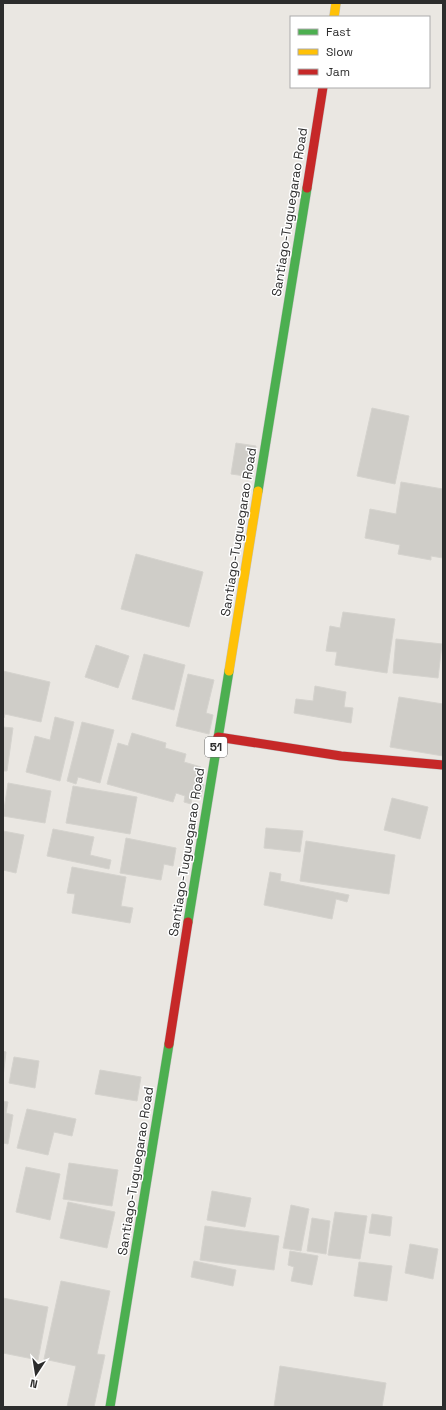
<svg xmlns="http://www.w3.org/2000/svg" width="446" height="1410" viewBox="0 0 446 1410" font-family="'Space Grotesk',sans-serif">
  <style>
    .building { fill: #cfcdc8; stroke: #d5d3ce }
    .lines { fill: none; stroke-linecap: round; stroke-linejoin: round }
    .fast-casing { stroke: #c4c3c3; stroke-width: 10 }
    .slow-casing { stroke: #c4c3c3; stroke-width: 10 }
    .jam-casing { stroke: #c4c3c3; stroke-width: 10 }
    .fast { stroke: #4caf50; stroke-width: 9 }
    .slow { stroke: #ffc107; stroke-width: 9 }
    .jam { stroke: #c62828; stroke-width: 9 }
    .labels { text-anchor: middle; stroke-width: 3; stroke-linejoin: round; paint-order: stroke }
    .shield { fill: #fff; stroke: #6b6b6b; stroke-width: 1 }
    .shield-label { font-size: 12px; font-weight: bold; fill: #2c2c2c }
    .street-label { font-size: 13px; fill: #2c2c2c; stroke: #fff }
  </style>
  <rect width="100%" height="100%" fill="#eae7e2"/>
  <g class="building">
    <path d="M372,408L409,416L395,484L357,476Z"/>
    <path d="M236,443L256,446L252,477L231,474Z"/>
    <path d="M401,482L443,489V558L431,556V560L398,554L400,545L365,538L370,509L396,514Z"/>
    <path d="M136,554L203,572L189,627L121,609Z"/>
    <path d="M343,612L395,619L387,673L335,665L337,652L326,651L330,626L340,628Z"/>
    <path d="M396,639L442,644L438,678L393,673Z"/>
    <path d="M96,645L129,656L118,688L85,677Z"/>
    <path d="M144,654L185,665L174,710L132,699Z"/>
    <path d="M3,671L50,682L41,722L5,714L4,718H3Z"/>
    <path d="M188,674L214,680L206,713L213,715L209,734L176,726Z"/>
    <path d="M315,686L346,692L344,707L353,708L351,723L294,713L296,699L313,701Z"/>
    <path d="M399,697L443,704V756L390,747Z"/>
    <path d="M55,717L74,722L60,781L26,772L35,736L50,740Z"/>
    <path d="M82,722L114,730L100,783L78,777L76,784L67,781Z"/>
    <path d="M3,727L13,728L7,771H3Z"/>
    <path d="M132,733L166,743L165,748L186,754L184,762L201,767L196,783L204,785L200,800L192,798L191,804L184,802L185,796L176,793L173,802L107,784L118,743L128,746Z"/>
    <path d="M8,783L51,791L45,823L3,816Z"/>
    <path d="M73,786L137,797L130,834L66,823Z"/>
    <path d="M392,798L428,807L420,839L384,830Z"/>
    <path d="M266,828L303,831L300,852L264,848Z"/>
    <path d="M53,829L94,837L90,855L111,860L109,869L47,856Z"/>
    <path d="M3,831L24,835L16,873L3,870Z"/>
    <path d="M126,838L176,848L173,866L164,864L161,880L120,873Z"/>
    <path d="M306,841L395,855L389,894L300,881Z"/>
    <path d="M72,867L126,877L121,906L133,908L130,923L72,913L75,894L67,893Z"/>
    <path d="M270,872L281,874L280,881L349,895L347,902L336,899L332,919L264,905Z"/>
    <path d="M3,1051L6,1052L3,1077Z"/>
    <path d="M14,1057L39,1061L35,1088L9,1083Z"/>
    <path d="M100,1070L141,1077L137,1101L95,1094Z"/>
    <path d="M3,1101L8,1102L6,1113L13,1115L8,1144L3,1143Z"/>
    <path d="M27,1109L76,1119L72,1136L54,1132L48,1155L17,1148Z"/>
    <path d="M69,1163L118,1170L112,1206L63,1199Z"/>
    <path d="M26,1167L60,1174L50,1220L16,1212Z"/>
    <path d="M212,1191L251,1198L245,1227L207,1220Z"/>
    <path d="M68,1202L115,1212L107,1248L60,1238Z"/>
    <path d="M291,1205L309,1209L301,1251L283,1248Z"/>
    <path d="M335,1212L367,1216L360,1259L328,1255Z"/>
    <path d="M372,1214L392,1217L390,1236L369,1233Z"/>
    <path d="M312,1218L330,1221L326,1254L307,1251Z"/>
    <path d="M205,1226L279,1236L274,1270L200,1260Z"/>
    <path d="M410,1244L438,1249L433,1279L405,1273Z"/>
    <path d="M290,1251L318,1256L312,1285L291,1281L294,1267L288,1265Z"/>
    <path d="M194,1261L236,1270L233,1286L191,1277Z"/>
    <path d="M359,1262L392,1266L387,1301L354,1296Z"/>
    <path d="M61,1281L110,1291L97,1354L105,1355L94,1407H67L76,1366L44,1359Z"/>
    <path d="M3,1298L48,1307L38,1360L3,1353Z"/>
    <path d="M280,1366L386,1383L382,1407H274Z"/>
  </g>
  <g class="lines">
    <defs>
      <g id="fast">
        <path d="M258,491L307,188"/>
        <path d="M188,922L229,671"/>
        <path d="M110,1407L169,1044"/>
      </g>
      <g id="slow">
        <path d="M334,17L336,3"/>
        <path d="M229,671L258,491"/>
      </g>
      <g id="jam">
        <path d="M307,188L323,87"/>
        <path d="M218,737L341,756L443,765"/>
        <path d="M169,1044L188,922"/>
      </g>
    </defs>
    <use href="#fast" class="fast-casing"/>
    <use href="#slow" class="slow-casing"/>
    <use href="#jam" class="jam-casing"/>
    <use href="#fast" class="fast"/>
    <use href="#slow" class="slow"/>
    <use href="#jam" class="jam"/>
  </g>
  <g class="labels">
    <rect class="shield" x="205" y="737" width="22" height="20" rx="3"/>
    <g class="shield-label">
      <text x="216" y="751">51</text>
    </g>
    <g class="street-label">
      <text transform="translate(289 212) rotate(-81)" y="5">Santiago-Tuguegarao Road</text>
      <text transform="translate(238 532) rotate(-81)" y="5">Santiago-Tuguegarao Road</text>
      <text transform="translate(186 852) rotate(-81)" y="5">Santiago-Tuguegarao Road</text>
      <text transform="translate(135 1171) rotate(-81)" y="5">Santiago-Tuguegarao Road</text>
    </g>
  </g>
  <rect width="446" height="1410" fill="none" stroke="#2c2c2c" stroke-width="8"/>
  <rect x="290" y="16" width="140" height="72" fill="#ffffff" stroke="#ababab"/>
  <rect x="298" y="29" width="20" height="6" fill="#4caf50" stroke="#ababab"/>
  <text x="326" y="36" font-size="12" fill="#2c2c2c">Fast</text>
  <rect x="298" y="49" width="20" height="6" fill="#ffc107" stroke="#ababab"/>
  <text x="326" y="56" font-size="12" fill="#2c2c2c">Slow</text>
  <rect x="298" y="69" width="20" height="6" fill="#c62828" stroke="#ababab"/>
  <text x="326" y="76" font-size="12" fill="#2c2c2c">Jam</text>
  <g transform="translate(36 1374) rotate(192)" stroke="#ffffff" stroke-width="3" paint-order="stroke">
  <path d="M0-3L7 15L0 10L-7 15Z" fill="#2c2c2c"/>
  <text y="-6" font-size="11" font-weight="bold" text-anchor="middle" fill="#2c2c2c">N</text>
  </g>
</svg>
